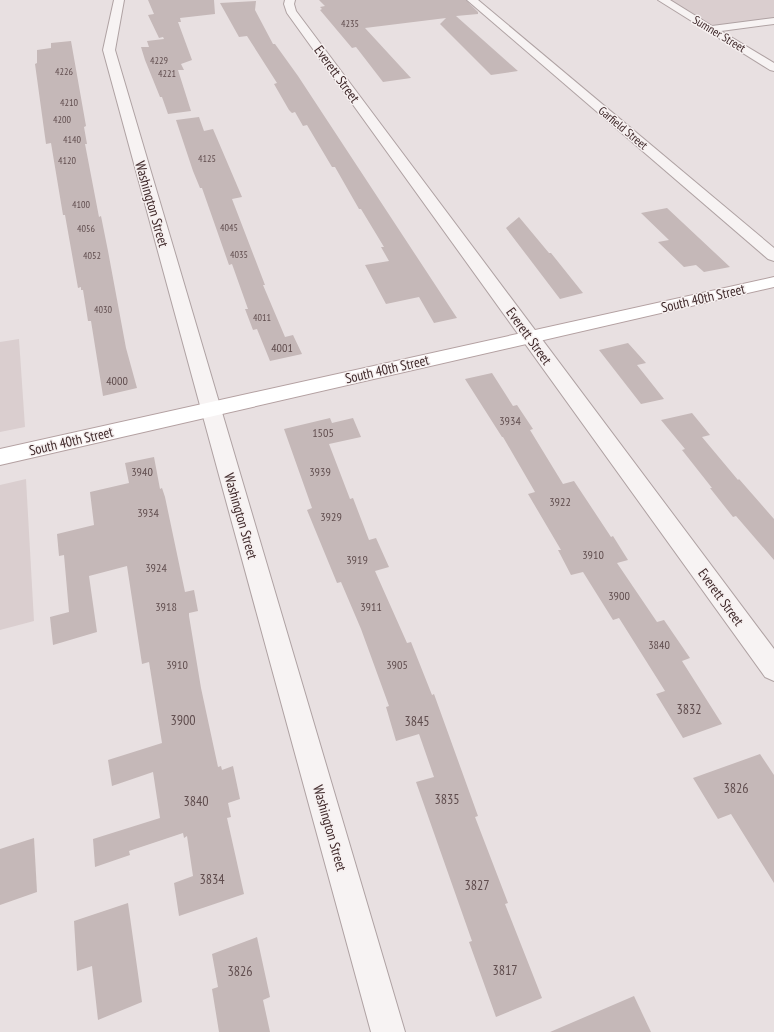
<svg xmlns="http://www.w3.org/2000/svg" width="774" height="1032" viewBox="0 0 774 1032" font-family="'PT Sans Narrow',sans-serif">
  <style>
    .built { fill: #dacecf }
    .building { fill: #c5b8b8 }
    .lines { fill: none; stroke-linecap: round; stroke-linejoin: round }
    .minor-casing { stroke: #afa2a3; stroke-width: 2 }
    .major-casing { stroke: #b3a0a1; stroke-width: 2 }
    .minor { fill: #f7f3f3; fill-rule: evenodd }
    .major { fill: #fff; fill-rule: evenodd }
    .labels { text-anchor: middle; stroke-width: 3; stroke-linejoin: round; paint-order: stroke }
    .far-number-label { font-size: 10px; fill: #604d4e }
    .far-street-label { font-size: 12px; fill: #3f292a; stroke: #f6f0f0 }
    .number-label { font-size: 12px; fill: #604d4e }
    .street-label { font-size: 14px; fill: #3f292a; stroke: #f6f0f0 }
    .near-number-label { font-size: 14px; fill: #604d4e }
  </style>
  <rect width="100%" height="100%" fill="#e8e0e1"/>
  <g class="built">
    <path d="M663,0H774V21L711,29Z"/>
    <path d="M19,339L25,427L0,432V342Z"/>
    <path d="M26,479L34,621L0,630V485Z"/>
  </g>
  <g class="building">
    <path d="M148,0H214L215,14L180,18L181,22H178L192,60L181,64L184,70H178L191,111L168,114L162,97H160L145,60L141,47H149L147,41L164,39L163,37L159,38L148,15L154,14Z"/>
    <path d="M319,0H466L478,12V14L456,16L518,71L491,75L440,24L446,18L365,28L411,78L383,82L356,47L352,48L320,10L322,9L320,7L325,6Z"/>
    <path d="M256,1L255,10L273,44H275L298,76L457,318L434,323L419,297L386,304L365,265L389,261L381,247H384L361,209H359L335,167H332L307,125L303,126L295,112L292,113L289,110L274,84L277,83L247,36L239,37L220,3Z"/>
    <path d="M71,41L86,126L84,127L87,144H85L99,217L101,216L108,251L126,348L137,388L103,396L91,321H88L83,290H81V287L78,288L65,215H63L51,143L46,144L35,64L37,63V50L51,48V43Z"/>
    <path d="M199,117L204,131L213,129L242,197L232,199L265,285H263L285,337L293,335L302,354L270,361L257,329L253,330L245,309H248L232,264L229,265L202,188H200L193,171L176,120Z"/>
    <path d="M667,208L730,267L704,272L696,265L684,267L658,242L669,240L641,213Z"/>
    <path d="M519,217L549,253H551L583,293L560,299L506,228Z"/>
    <path d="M628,343L646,363L637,365L664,399L641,404L599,350Z"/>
    <path d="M492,373L513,406L517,405L533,429L530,430L563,484L574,481L611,537L613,536L628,560L617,563L657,622L664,620L690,658L682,661L722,724L683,738L656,694L665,691L619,618L613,620L583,572L571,575L558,550H561L528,494L535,492L503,437H502L465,379Z"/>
    <path d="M692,413L710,435L702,437L738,480L739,479L774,519V560L736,516L733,517L710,488H712L682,450L685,449L661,420Z"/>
    <path d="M330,418L332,423L353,418L361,437L329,444L350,499L353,498L369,540L376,538L389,567L375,571L407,643L411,642L432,695L434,694L478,816L475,817L508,903L505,904L542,998L496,1017L469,942L472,941L416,782L434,777L419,734L396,741L386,707L389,706L361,629L341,582L337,583L307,510L312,508L284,429Z"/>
    <path d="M154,457L160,489L162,488L165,497L185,592L194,590L198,611L189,613V616L201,688L218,767L221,766L222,770L233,766L240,799L228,803L231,817L227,818L244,894L179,916L174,883L193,876L187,836L184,838L183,833L129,851L130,855L95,867L93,839L160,818L153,772L112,786L108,760L162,743L149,662L142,664L127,566L89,576L97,632L53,645L50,617L69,612L64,555L59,556L57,534L94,525L90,492L129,483L125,463Z"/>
    <path d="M760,754L774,775V883L731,814L718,819L693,778Z"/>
    <path d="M34,838L37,892L0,905V849Z"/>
    <path d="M128,903L142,1002L98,1020L92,966L77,971L74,921Z"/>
    <path d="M257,937L270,997L263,1000L270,1032H219L212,989L218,987L212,954Z"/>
    <path d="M634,996L651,1032H550Z"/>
  </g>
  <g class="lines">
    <defs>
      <g id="minor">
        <path d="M114,0H124L115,50L405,1032H371L103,50Z"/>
        <path d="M285,0H295L294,4L296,11L774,649V681L765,677L287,13L284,4Z"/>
        <path d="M467,0H478L774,248V261L768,259Z"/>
        <path d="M658,0H670L712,26L774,18V24L721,31L774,63V71L770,70Z"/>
      </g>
      <path id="major" d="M774,277V287L0,465V449Z"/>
    </defs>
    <use href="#minor" class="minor-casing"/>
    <use href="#major" class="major-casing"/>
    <use href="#minor" class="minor"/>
    <use href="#major" class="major"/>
  </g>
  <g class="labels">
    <g class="far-number-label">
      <text x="350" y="27">4235</text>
      <text x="159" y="64">4229</text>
      <text x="64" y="75">4226</text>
      <text x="167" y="77">4221</text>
      <text x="69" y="106">4210</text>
      <text x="62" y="123">4200</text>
      <text x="72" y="143">4140</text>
      <text x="207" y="162">4125</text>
      <text x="67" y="164">4120</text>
      <text x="81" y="208">4100</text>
      <text x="229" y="231">4045</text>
      <text x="86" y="232">4056</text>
      <text x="239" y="258">4035</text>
      <text x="92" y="259">4052</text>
      <text x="103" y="313">4030</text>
      <text x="262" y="321">4011</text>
    </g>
    <g class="far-street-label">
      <text transform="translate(719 34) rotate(31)" y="4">Sumner Street</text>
      <text transform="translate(623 128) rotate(40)" y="4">Garfield Street</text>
    </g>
    <g class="number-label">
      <text x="282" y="352">4001</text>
      <text x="117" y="385">4000</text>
      <text x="510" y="425">3934</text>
      <text x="323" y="437">1505</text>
      <text x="142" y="476">3940</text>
      <text x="320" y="476">3939</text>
      <text x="560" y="506">3922</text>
      <text x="148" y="517">3934</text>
      <text x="331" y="521">3929</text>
      <text x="593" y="559">3910</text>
      <text x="357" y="564">3919</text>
      <text x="156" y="572">3924</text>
      <text x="619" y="600">3900</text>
      <text x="166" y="611">3918</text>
      <text x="371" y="611">3911</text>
      <text x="659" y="649">3840</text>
      <text x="177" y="669">3910</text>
      <text x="397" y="669">3905</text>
    </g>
    <g class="street-label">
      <text transform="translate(337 74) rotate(54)" y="5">Everett Street</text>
      <text transform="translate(152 204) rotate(74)" y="5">Washington Street</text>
      <text transform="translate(703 298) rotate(-13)" y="5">South 40th Street</text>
      <text transform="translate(529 336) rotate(54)" y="5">Everett Street</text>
      <text transform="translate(387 369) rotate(-13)" y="5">South 40th Street</text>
      <text transform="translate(71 441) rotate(-13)" y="5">South 40th Street</text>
      <text transform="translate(241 516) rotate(74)" y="5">Washington Street</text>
      <text transform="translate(721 597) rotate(54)" y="5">Everett Street</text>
      <text transform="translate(330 828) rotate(74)" y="5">Washington Street</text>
    </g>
    <g class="near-number-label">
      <text x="689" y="714">3832</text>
      <text x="183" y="725">3900</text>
      <text x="417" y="726">3845</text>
      <text x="736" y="793">3826</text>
      <text x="447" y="804">3835</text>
      <text x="196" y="806">3840</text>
      <text x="212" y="884">3834</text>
      <text x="477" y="890">3827</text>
      <text x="505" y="975">3817</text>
      <text x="240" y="976">3826</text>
    </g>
  </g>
</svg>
